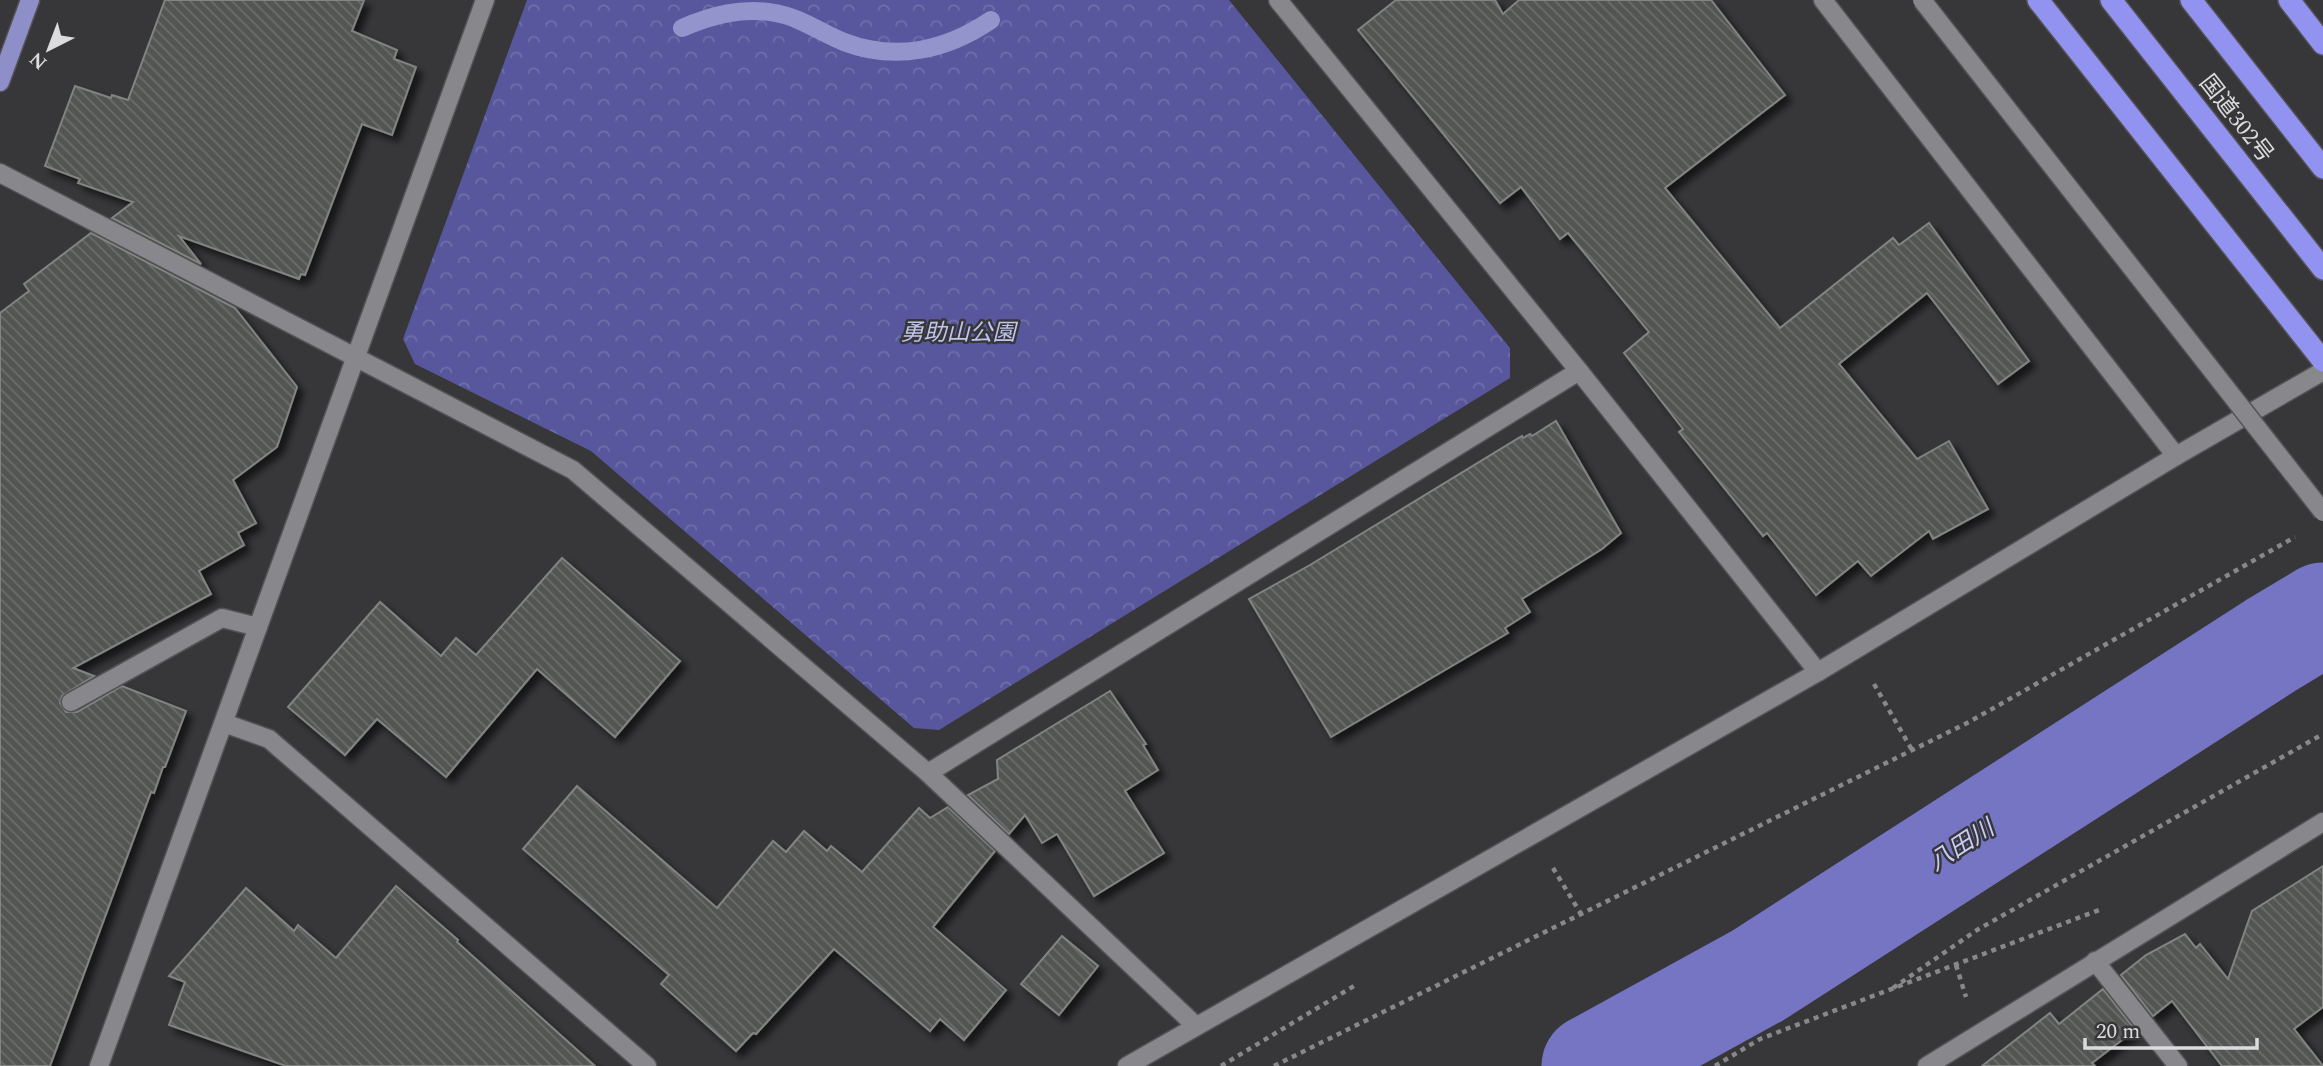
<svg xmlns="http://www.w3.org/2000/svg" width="2323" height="1066" viewBox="0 0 2323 1066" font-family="Spectral,'Noto Sans JP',serif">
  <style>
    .forest { fill: url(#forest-crowns) }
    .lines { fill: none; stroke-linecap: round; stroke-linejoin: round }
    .stream { stroke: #9494cc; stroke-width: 18 }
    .river { stroke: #7575c4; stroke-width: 103 }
    .building { fill: url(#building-back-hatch); stroke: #818481; stroke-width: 2; filter: url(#shadow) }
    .minor-casing { stroke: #535356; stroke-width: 21 }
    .major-casing { stroke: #535356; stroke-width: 21 }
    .highway-casing { stroke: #535356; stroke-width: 24 }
    .path { stroke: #88888b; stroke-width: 4.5; stroke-dasharray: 5 5; stroke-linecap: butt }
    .minor { stroke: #88888c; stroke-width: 18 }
    .major { stroke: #8e8fc9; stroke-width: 18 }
    .highway { stroke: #9293f1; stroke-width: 21 }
    .minor-bridge-casing { stroke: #535356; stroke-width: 21; stroke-linecap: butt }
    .minor-bridge { stroke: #88888c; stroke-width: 18 }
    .labels { text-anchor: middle; stroke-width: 5; stroke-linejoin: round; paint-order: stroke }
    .street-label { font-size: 23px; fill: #dcdcde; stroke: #37373a }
    .park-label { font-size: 23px; font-style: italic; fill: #c1c4ef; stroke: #37373a }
    .water-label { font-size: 24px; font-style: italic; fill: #c9ccf6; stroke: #37373a }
  </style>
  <defs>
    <pattern id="forest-crowns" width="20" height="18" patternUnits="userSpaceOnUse" patternTransform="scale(1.75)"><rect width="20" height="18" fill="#58579d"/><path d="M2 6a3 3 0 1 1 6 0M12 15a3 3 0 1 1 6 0" fill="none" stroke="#6f6faa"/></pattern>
    <pattern id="building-back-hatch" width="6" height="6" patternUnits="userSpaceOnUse" patternTransform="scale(1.75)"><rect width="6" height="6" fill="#535553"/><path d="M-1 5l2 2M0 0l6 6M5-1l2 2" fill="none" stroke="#6b6d6b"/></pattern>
    <filter id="shadow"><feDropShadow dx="6" dy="6" stdDeviation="3.5" flood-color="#0009"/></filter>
  </defs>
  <rect width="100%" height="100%" fill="#37373a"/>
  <path class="forest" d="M527,0H1229L1510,348V378L939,730L914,728L591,451L415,364L403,339Z"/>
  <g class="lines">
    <path class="stream" d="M682,28C712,15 742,7 775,13C800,17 821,33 844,42C896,62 947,50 991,20"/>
    <path class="river" d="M1593,1066L1757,976L2273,644L2323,614"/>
  </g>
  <g class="building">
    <path d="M165,0H364L352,31L397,50L394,59L416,67L392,135L362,124L305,275L301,274L299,279L179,236L201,264L112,218L133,202L78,183L80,179L45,166L75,86L111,98L112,95L128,100Z"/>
    <path d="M1396,0H1495L1503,14L1519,0H1711L1785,95L1665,188L1780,328L1893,238L1899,245L1929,223L2029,361L1998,384L1927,293L1839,364L1917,459L1949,441L1988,509L1933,539L1929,531L1871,576L1858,561L1816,595L1767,533L1763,536L1679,432L1683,429L1624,353L1649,332L1568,233L1560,239L1521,187L1500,203L1358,30Z"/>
    <path d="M91,233L235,308L297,387L277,447L233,480L256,523L238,533L244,545L199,571L211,594L73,668L94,676L62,696L60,703L66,712H77L122,686L186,711L165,767H163L154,793L151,792L50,1066H0V313L29,291L24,284Z"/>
    <path d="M1556,421L1621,533L1602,549L1522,599L1530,612L1505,628L1508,633L1331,737L1249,599L1310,565L1522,436L1523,438L1530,434L1532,436Z"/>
    <path d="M562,558L680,661L615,737L537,669L446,777L377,719L345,755L288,707L380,602L441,656L456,638L476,655Z"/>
    <path d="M1110,691L1146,744L1143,745L1158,770L1125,791L1164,853L1094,896L1057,834L1042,843L1025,815L1009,834L968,795L998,779L997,760Z"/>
    <path d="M577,786L717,908L773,841L786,852L804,831L827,851L831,846L862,872L919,808L930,818L948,807L995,851L933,927L1006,990L964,1040L940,1019L930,1031L834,949L756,1034L753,1033L736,1051L661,984L669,975L523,849Z"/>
    <path d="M2323,866V1007L2294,1029L2323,1066H2222L2172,1001L2153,1016L2121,975L2146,955L2185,934L2196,948L2200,944L2228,979L2252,911Z"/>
    <path d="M396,886L458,940L457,942L595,1066H286L169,1025L185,982L169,976L246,888L294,931L298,925L336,958Z"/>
    <path d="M1062,936L1098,966L1059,1015L1021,984Z"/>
    <path d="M2103,989L2135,1030L2092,1063L2095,1066H1982L2050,1013L2059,1024Z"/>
  </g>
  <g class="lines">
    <defs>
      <g id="minor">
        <path d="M1278,0L1579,371L1818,672"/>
        <path d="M1823,0L2176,456"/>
        <path d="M0,173L573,470L928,773L1196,1026"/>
        <path d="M71,702L222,618L258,627"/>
        <path d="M224,723L269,739L647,1066"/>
        <path d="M928,773L1579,371"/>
        <path d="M2095,961L2178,1066"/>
        <path d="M99,1066L485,0"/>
        <path d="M1127,1066L1818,672L2176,456L2323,371"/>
        <path d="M1927,1066L2323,822"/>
      </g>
      <path id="major" d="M0,82L30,0"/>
      <g id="highway">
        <path d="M2038,0L2323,361"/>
        <path d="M2111,0L2323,269"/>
        <path d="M2191,0L2323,168"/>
        <path d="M2289,0L2323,44"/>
      </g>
    </defs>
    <use href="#minor" class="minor-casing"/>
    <use href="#major" class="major-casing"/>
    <use href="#highway" class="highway-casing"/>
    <g class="path">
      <path d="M1874,684L1912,750"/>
      <path d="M1553,868L1581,914"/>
      <path d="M1956,965L1966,997"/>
      <path d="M1893,988L1977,930L2323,734"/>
      <path d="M1221,1066L1354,986"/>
      <path d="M1274,1066L1969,722L2295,537"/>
      <path d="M1715,1066L1760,1039L2099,910"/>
    </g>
    <use href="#minor" class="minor"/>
    <use href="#major" class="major"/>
    <use href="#highway" class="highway"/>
    <defs>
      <path id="minor-bridge" d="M1922,0L2323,512"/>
    </defs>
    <use href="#minor-bridge" class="minor-bridge-casing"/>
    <use href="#minor-bridge" class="minor-bridge"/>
  </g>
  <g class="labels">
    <g class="street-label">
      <text transform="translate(2237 118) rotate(52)" y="8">国道302号</text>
    </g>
    <g class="park-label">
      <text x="958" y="340">勇助山公園</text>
    </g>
    <g class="water-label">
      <text transform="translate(1961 845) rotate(-33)" y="8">八田川</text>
    </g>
  </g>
  <g transform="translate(49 49) rotate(222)" stroke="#37373a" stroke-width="5" paint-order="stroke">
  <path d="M0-5L12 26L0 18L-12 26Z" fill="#dcdcde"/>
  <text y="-10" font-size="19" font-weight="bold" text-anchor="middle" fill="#dcdcde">N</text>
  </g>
  <path d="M2085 1038v10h172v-10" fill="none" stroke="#dcdcde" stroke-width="3.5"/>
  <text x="2096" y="1038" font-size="21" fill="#dcdcde" stroke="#37373a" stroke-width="5" paint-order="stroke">20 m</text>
</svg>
